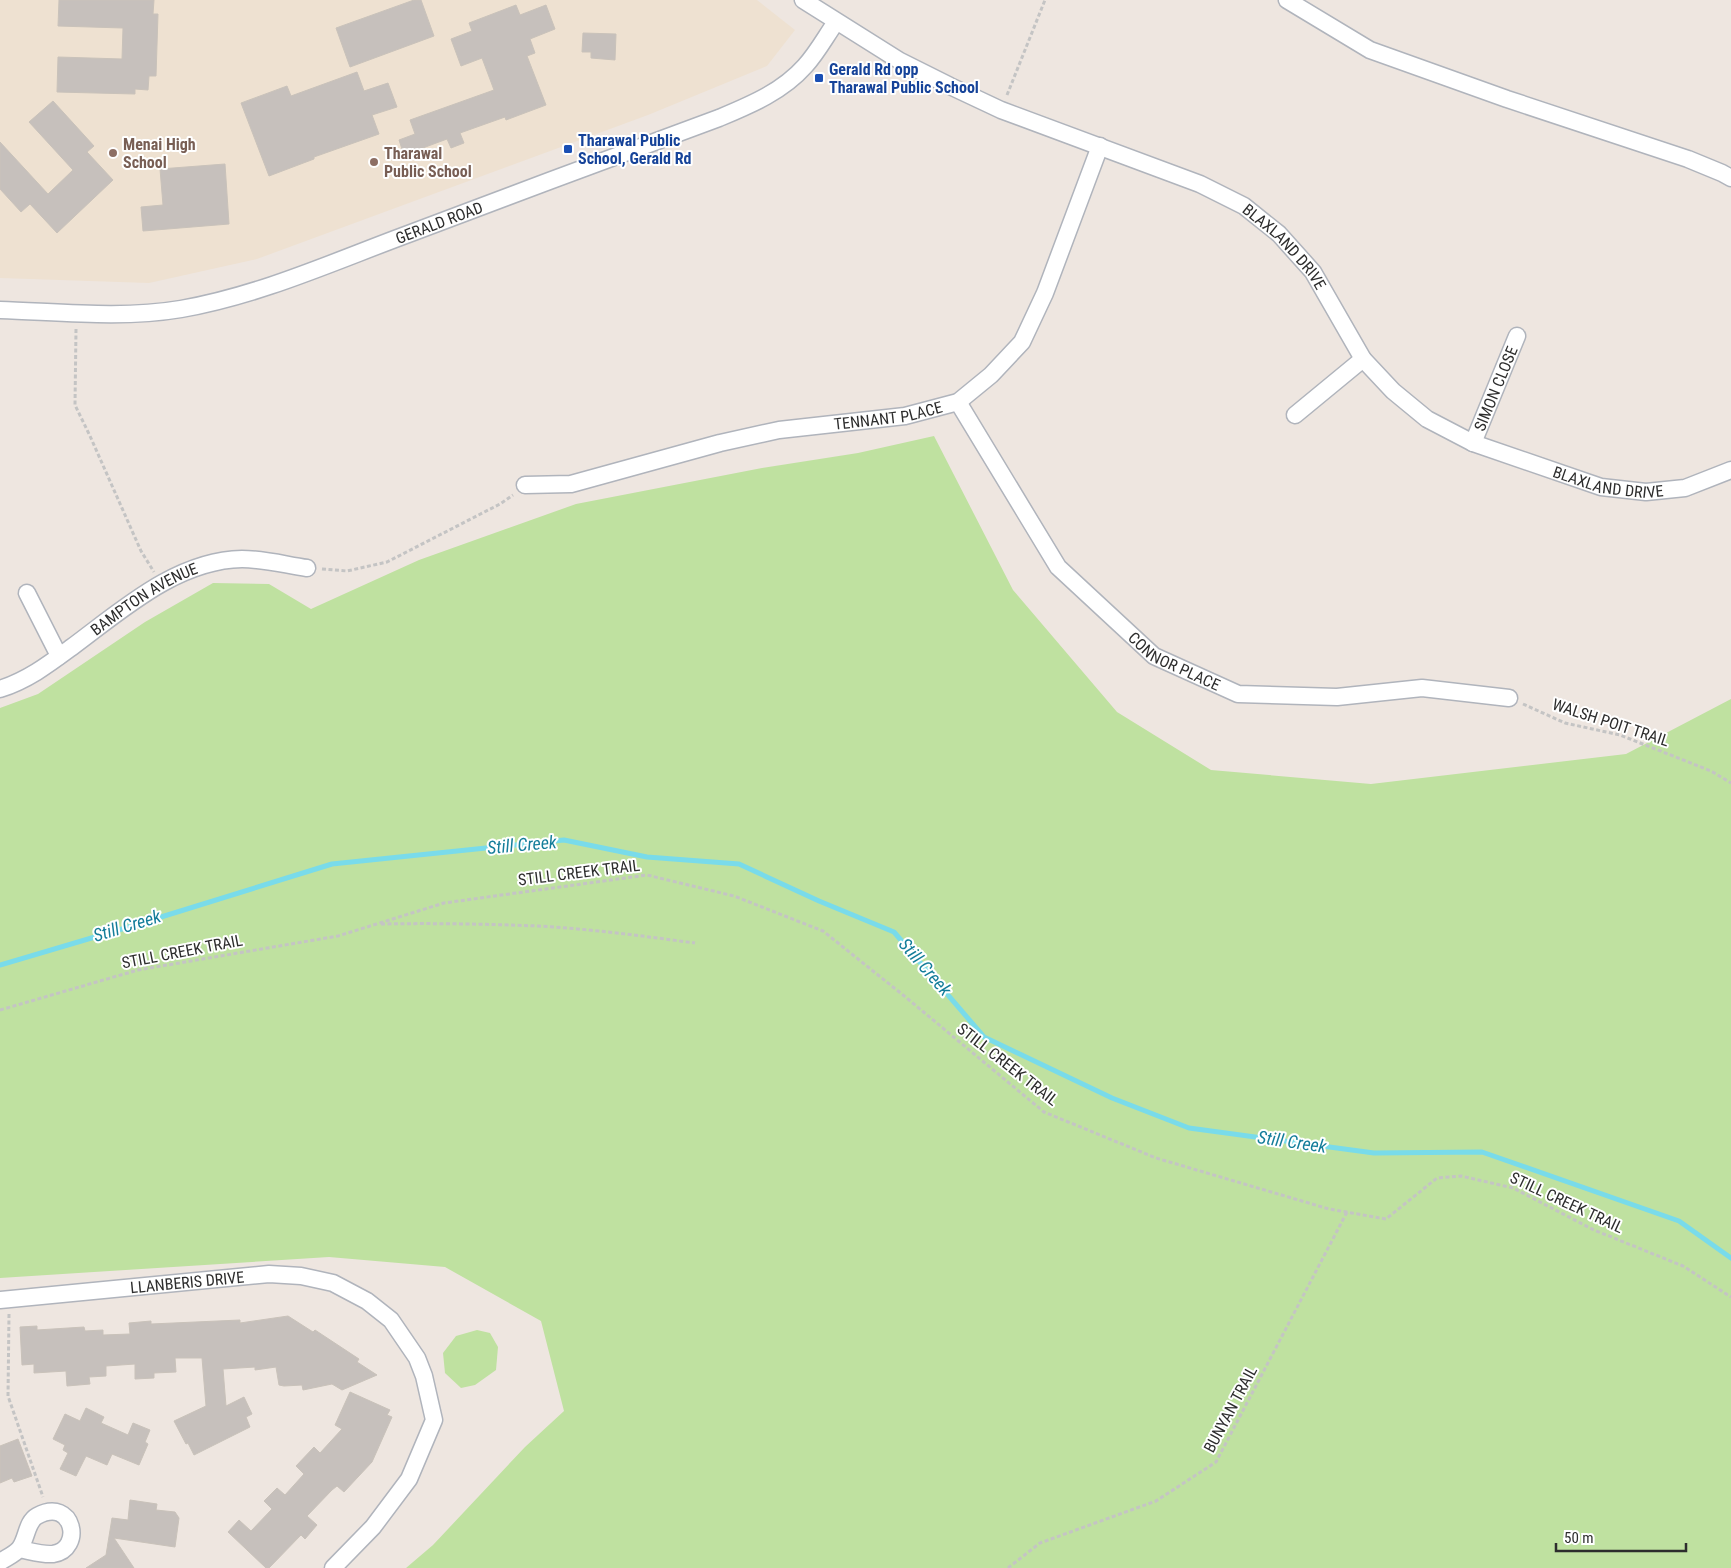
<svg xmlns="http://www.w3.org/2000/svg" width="1731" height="1568" viewBox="0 0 1731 1568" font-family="'Roboto Condensed',sans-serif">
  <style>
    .education { fill: #eee1d1 }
    .green { fill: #bfe1a0 }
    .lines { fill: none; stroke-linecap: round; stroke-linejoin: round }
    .stream { stroke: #79dbea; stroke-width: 5 }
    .building { fill: #c6c0bc; stroke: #c9c2ba }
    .street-casing { stroke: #b0b4bc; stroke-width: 19 }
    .path { stroke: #c4c4c4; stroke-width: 3; stroke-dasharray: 4 2.5; stroke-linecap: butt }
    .street { stroke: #fff; stroke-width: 16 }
    .transit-dot { fill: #1a4fb4; stroke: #fff; stroke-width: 2 }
    .education-dot { fill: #8d6e63; stroke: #fff; stroke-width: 2 }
    .labels { text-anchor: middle; stroke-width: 4; stroke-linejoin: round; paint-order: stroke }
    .transit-label { font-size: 16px; font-weight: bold; fill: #164399; stroke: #fff; text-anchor: start }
    .education-label { font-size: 16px; font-weight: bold; fill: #785e54; stroke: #fff; text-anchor: start }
    .street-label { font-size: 16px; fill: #2d2d2d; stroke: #fff }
    .water-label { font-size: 18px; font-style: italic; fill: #147d9a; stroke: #fff }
  </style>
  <rect width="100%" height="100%" fill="#eee6e0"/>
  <path class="education" d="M0,0H757L795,30L767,66L648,115L257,259L149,283L0,278Z"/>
  <g class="green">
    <path d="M934,436L1013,590L1117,712L1211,770L1371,784L1626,754L1731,699V1568H406L433,1545L525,1447L564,1411L541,1321L445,1267L329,1257L0,1278V708L38,694L145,622L213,583L269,584L311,609L419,560L576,504L762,468L858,453Z"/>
    <path d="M477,1330L490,1333L498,1347L496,1370L475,1385L461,1388L445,1373L443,1353L456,1336Z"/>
  </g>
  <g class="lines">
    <path class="stream" d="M0,965L132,926L332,864L564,840L647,857L739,864L819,901L894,932L984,1037L1112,1098L1189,1128L1374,1153L1482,1152L1679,1221L1731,1258"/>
  </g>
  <g class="building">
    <path d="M59,0H154L153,14H158L156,76H149L148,90L135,89V94L57,92L58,57L122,59L123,28L58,26Z"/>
    <path d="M414,0H421L434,36L350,67L336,28Z"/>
    <path d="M516,5L520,15L546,5L555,29L530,39L535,53L527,56L546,105L506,120L505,117L460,133L464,143L451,148L447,139L404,155L399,140L415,134L410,120L494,90L482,58L461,66L451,39L472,31L469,23Z"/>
    <path d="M583,33L616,34L615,60L591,58V52H582Z"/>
    <path d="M357,72L364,91L388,83L397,107L372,115L379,134L314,157V159L269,176L241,103L287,86L291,96Z"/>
    <path d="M53,101L94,146L87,152L113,180L57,233L30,204L21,212L0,189V142L48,194L73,170L29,122Z"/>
    <path d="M225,164L229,224L143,231L141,207L163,205L160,169Z"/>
    <path d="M288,1316L313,1332L315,1330L359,1359L357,1362L377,1375L342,1390L332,1384L303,1390L302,1385L284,1386L279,1385L276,1367L255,1370V1367L223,1369L226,1406L244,1397L252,1414L246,1417L250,1427L194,1455L188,1443L186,1444L174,1421L206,1406L202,1358H175L176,1372L154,1373V1378L135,1379V1364L106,1366V1376L89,1377L90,1384L67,1386L66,1371L34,1373V1364L22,1365L20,1327L37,1326V1330L84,1327L85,1331L103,1330V1335L130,1334L129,1323L151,1321V1324L240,1320V1323Z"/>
    <path d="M350,1392L390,1410L387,1415L392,1417L372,1462L344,1492L337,1486L332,1490L307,1516L317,1525L305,1539L301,1535L269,1568H266L228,1532L239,1520L251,1531L272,1509L264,1501L277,1488L285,1495L304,1474L296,1466L314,1447L320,1453L342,1429L335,1425Z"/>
    <path d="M86,1408L104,1417L101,1423L128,1435L133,1423L150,1430L145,1442L148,1444L139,1465L112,1454L107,1465L86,1456L76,1476L60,1469L68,1453L63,1450L65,1445L53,1439L65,1414L80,1421Z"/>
    <path d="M18,1439L32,1476L14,1482L12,1478L0,1483V1446Z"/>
    <path d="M130,1500L157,1504L156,1510L175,1512L179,1518L175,1547L114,1538L134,1568H86L106,1555L112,1518L128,1520Z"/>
  </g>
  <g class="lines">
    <defs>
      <g id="street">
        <path id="s1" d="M803,0L900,61L950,86L1001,110L1200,184L1244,206L1279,234L1313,272L1363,359L1393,391L1427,419L1473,443L1601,487L1646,492L1685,488L1731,470"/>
        <path d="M1287,0L1370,50L1507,99L1688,159L1722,173L1731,178"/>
        <path id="s2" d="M0,310C60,312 122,319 181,309C261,295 335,261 411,233C513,194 617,156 719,118C750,105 782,92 805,66C817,53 826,36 836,22"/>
        <path id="s3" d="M958,402L1058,567L1154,656L1238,694L1337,697L1422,688L1509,698"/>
        <path d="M1295,415L1363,359"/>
        <path id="s4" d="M1473,443L1517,336"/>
        <path id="s5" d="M525,485L571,484L720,443L779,430L905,416L958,402L991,375L1022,342L1045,293L1100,146"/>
        <path d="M27,593L59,656"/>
        <path id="s6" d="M0,689C28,680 49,664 72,647C122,610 177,560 242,559C264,559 286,565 307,568"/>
        <path id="s7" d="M0,1300L269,1274L301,1276L333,1283L367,1301L391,1320L417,1358L424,1376L434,1420L409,1479L373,1527L333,1568"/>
        <path d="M0,1562C6,1558 15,1554 19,1549C27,1540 26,1522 37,1516C74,1496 84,1550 53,1554C42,1555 30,1551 19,1549"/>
      </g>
    </defs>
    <use href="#street" class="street-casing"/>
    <g class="path">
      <path d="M1007,95L1045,0"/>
      <path d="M76,329L75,405L90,436L141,551L154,572"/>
      <path d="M322,569L347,571L387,562L500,504L513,495"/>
      <path d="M1523,704L1565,723L1620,735L1711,771L1731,783"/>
      <path d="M381,924C433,923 486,924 538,926C591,929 643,936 695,943"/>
      <path d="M0,1010L138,970L338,936L444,903L647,875L734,896L823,931L903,995L1044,1112L1156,1158L1329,1209L1386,1219L1437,1178L1461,1176L1513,1188L1594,1230L1683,1266L1731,1297"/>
      <path d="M9,1314L8,1396L43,1497"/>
      <path d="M1008,1568L1040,1543L1156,1501L1216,1462L1347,1212"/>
    </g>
    <use href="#street" class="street"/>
  </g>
  <g class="transit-dot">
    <rect x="814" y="73" width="10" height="10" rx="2.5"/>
    <rect x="563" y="144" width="10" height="10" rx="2.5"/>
  </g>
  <g class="education-dot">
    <circle cx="113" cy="153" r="5"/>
    <circle cx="374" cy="162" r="5"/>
  </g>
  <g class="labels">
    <g class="transit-label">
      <text x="829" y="75">Gerald Rd opp<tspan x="829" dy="18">Tharawal Public School</tspan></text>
      <text x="578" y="146">Tharawal Public<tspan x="578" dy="18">School, Gerald Rd</tspan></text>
    </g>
    <g class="education-label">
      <text x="123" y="150">Menai High<tspan x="123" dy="18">School</tspan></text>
      <text x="384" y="159">Tharawal<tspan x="384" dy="18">Public School</tspan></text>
    </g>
    <g class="street-label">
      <text dy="6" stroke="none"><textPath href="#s2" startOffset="454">GERALD ROAD</textPath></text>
      <text dy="6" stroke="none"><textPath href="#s1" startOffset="546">BLAXLAND DRIVE</textPath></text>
      <text dy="6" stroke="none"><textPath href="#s4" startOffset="59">SIMON CLOSE</textPath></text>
      <text dy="6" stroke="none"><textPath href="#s5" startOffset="371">TENNANT PLACE</textPath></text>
      <text dy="6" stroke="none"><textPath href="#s1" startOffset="966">BLAXLAND DRIVE</textPath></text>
      <text dy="6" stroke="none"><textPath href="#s6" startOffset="171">BAMPTON AVENUE</textPath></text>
      <text dy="6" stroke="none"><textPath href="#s3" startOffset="344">CONNOR PLACE</textPath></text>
      <text transform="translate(1611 722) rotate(18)" y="6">WALSH POIT TRAIL</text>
      <text transform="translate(579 872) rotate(-7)" y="6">STILL CREEK TRAIL</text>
      <text transform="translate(182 951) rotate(-11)" y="6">STILL CREEK TRAIL</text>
      <text transform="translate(1008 1064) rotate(38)" y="6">STILL CREEK TRAIL</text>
      <text transform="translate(1567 1202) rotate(25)" y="6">STILL CREEK TRAIL</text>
      <text dy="6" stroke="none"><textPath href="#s7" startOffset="188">LLANBERIS DRIVE</textPath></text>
      <text transform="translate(1230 1409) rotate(-62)" y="6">BUNYAN TRAIL</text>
    </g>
    <g class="water-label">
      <text transform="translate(522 845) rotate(-5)" y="6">Still Creek</text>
      <text transform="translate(127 926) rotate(-17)" y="6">Still Creek</text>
      <text transform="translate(925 967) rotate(49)" y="6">Still Creek</text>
      <text transform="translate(1292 1142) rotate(8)" y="6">Still Creek</text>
    </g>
  </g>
  <path d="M1556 1543v8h130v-8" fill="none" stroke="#2d2d2d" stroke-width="2.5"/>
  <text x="1564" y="1543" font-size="15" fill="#2d2d2d" stroke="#ffffff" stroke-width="4" paint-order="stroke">50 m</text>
</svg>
